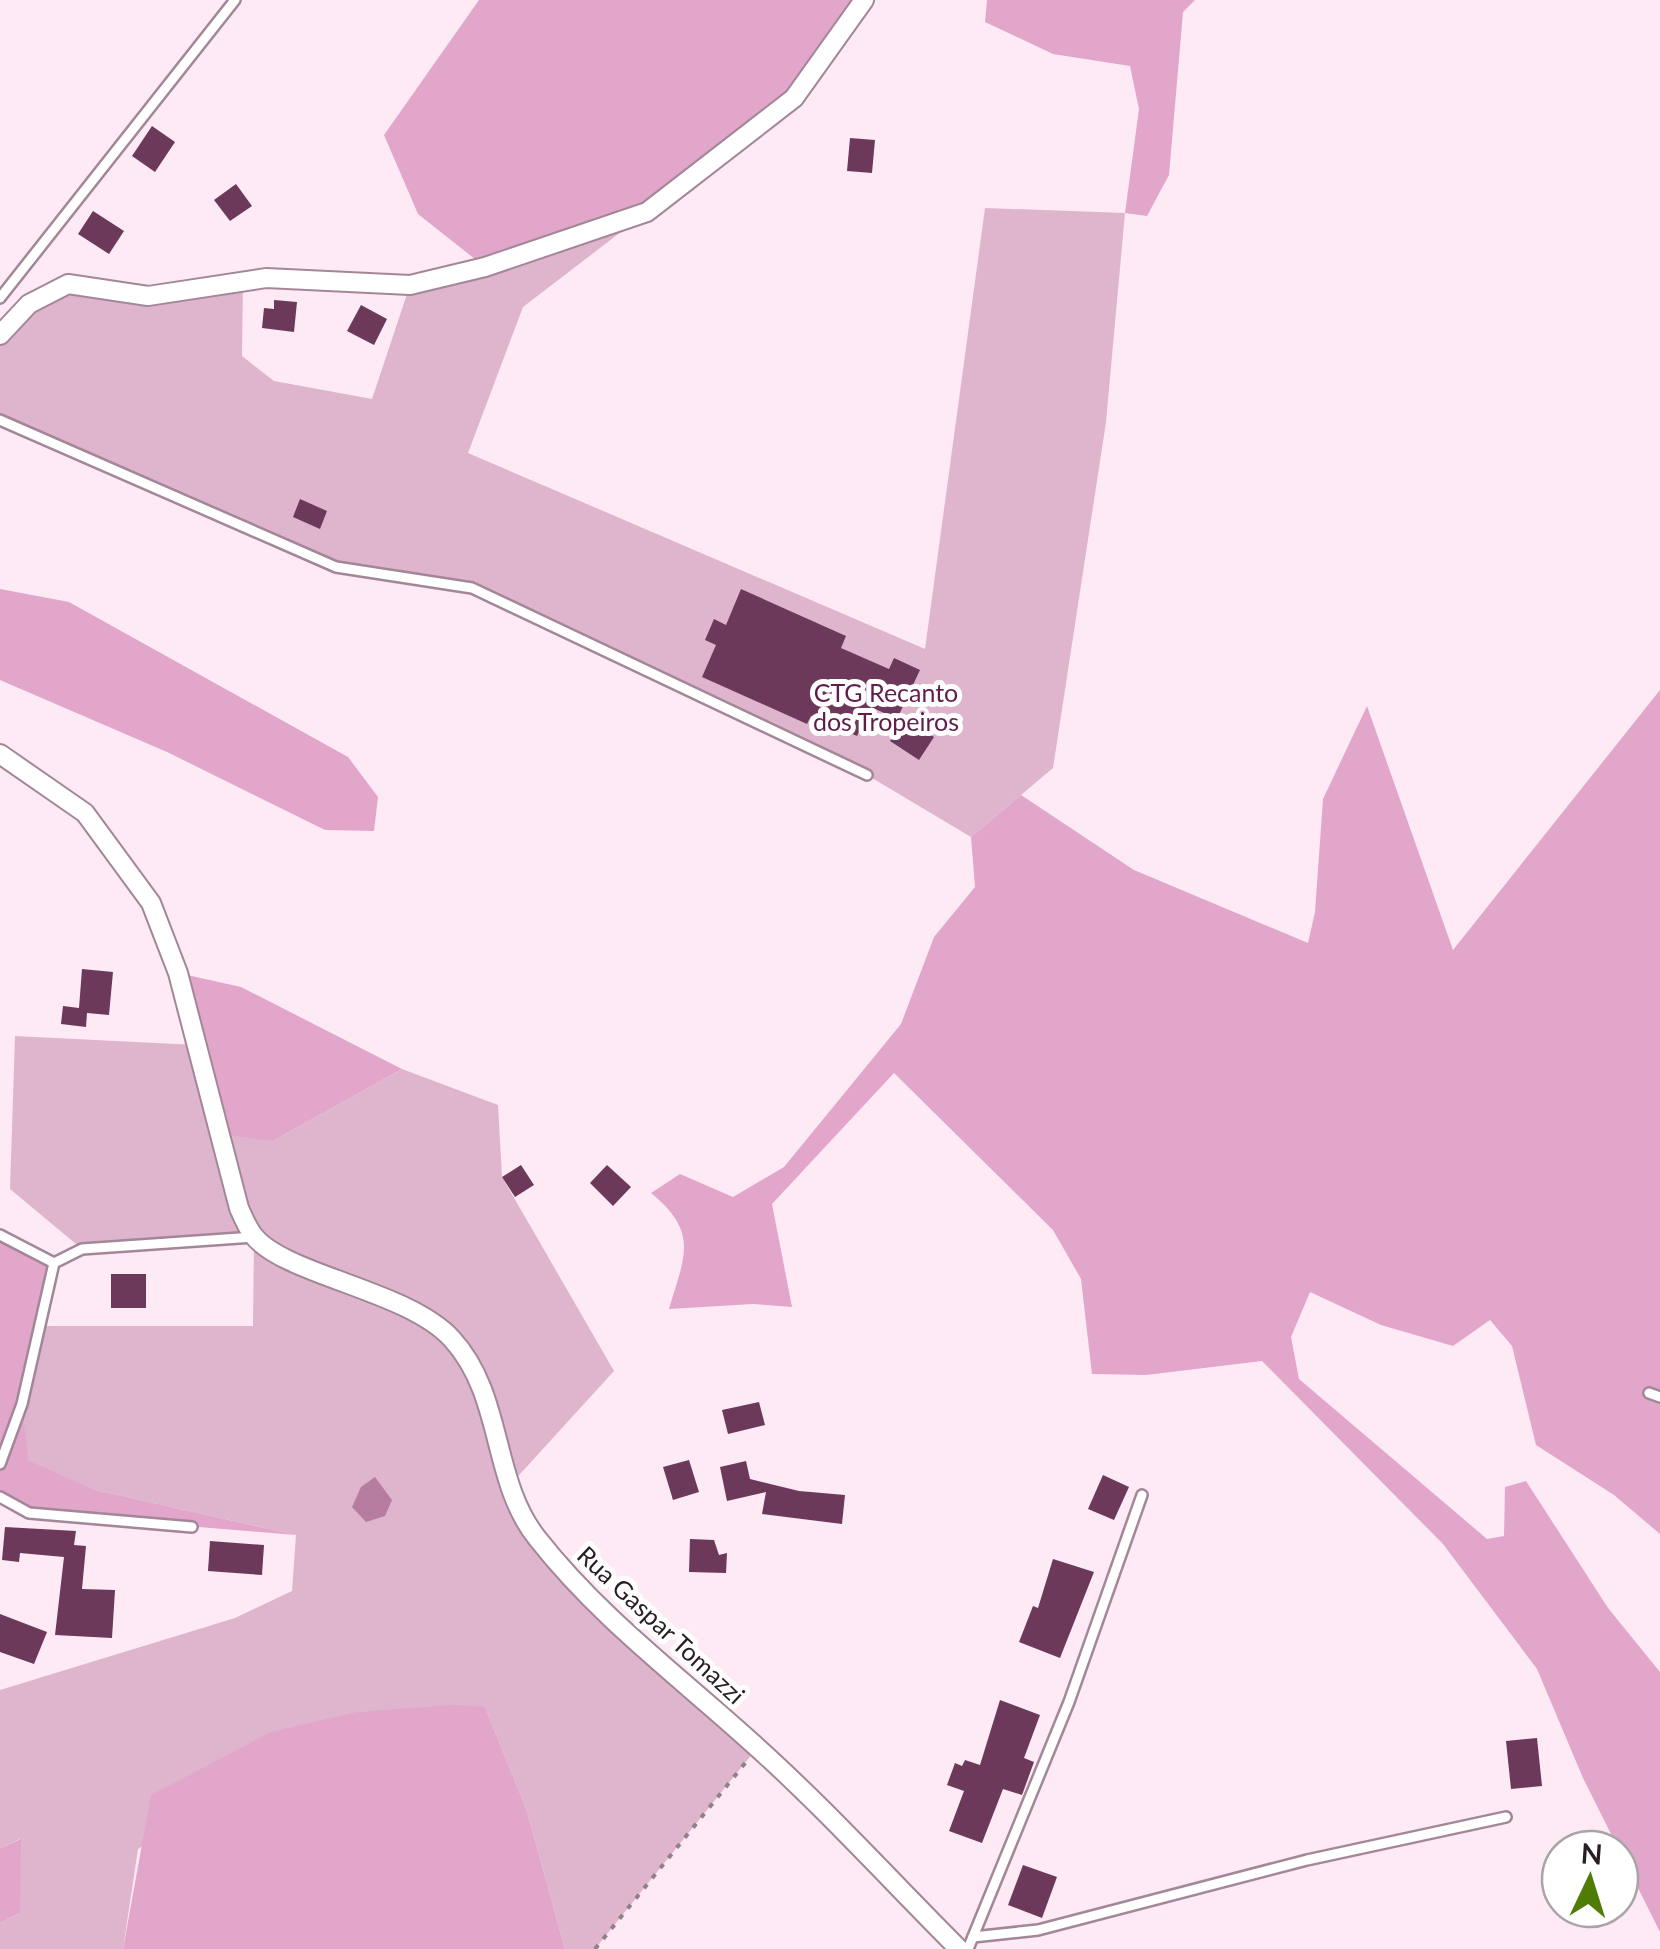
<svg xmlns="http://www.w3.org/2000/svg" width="1660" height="1949" viewBox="0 0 1660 1949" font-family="Lato,sans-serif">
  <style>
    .green { fill: #deb5cd }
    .forest { fill: #e1a6ca }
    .water { fill: #b67da0 }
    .building { fill: #6c395a }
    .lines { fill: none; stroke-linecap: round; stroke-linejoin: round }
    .lane-casing { stroke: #a38798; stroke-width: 14 }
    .street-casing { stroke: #a38798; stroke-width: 22 }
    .path { stroke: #8f8089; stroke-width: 4; stroke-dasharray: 5 8; stroke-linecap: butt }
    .lane { stroke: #fff; stroke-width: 9 }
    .street { stroke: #fff; stroke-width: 18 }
    .labels { text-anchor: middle; stroke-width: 10; stroke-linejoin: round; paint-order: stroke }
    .park-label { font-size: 25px; fill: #611c4c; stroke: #fff }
    .street-label { font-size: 25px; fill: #281d24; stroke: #fff }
  </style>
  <rect width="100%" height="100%" fill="#fdeaf5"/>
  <g class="green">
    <path d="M985,208L1125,213L1106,422L1053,768L971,837L867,775L472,589L336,567L0,420V335L68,284L148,296L243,280L242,356L274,381L372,399L410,285L647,212L523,307L468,453L925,649Z"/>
    <path d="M15,1036L196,1045L273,1141L402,1069L498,1105L502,1177L614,1371L510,1485L537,1539L757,1748L595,1949H565L527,1811L485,1707L357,1712L138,1849L123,1949H0V1923L20,1913V1839L0,1848V1690L235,1618L292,1591L296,1535L96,1490L27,1460L22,1404L38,1326H253L254,1238L82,1249L10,1189Z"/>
  </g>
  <g class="forest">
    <path d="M479,0H864L794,98L647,212L485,267L418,214L384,135Z"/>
    <path d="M987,0H1195L1183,12L1169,175L1147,216L1125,213L1139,109L1130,66L1053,54L985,22Z"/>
    <path d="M0,589L69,602L348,757L378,797L374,831L325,830L167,752L0,680Z"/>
    <path d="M1660,690V1534L1614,1495L1536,1445L1512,1346L1490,1320L1453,1346L1381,1325L1310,1292L1291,1337L1299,1379L1487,1539L1504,1536L1505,1487L1526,1481L1608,1608L1660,1672V1932L1583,1778L1537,1669L1443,1544L1262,1361L1146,1375L1092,1374L1081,1279L1053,1230L894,1073L772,1204L792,1307L753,1304L669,1309C684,1257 700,1233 651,1193L680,1174L733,1197L784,1167L901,1024L934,937L975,887L971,837L1021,795L1134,870L1308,943L1315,912L1323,799L1367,706L1453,950Z"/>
    <path d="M178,973L241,987L402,1069L273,1141L219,1134Z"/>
    <path d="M0,1235L54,1263L22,1404L28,1460L96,1490L296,1535L29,1513L0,1497Z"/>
    <path d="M454,1705L485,1707L527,1811L565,1949H123L151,1795L271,1732L357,1712Z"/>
    <path d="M21,1839L20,1913L0,1923V1848Z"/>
  </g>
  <path class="water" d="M375,1477L392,1500L385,1516L366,1522L352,1507L361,1487Z"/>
  <g class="building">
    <path d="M152,126L175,142L155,172L132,156Z"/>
    <path d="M850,138L875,140L872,173L847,171Z"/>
    <path d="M236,184L252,206L230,221L214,200Z"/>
    <path d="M93,211L124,231L109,254L78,234Z"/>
    <path d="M274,300L297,302L294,332L262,328L264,308L274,309Z"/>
    <path d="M361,305L387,319L374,345L347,331Z"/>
    <path d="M300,499L327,511L320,529L293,517Z"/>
    <path d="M741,589L846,636L841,648L889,669L894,658L920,670L897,719L871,707L857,736L811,716L807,724L702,677L716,645L705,640L714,619L726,625Z"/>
    <path d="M905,718L934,737L919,760L890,741Z"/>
    <path d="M82,969L113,972L109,1015L87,1013L86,1027L61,1024L63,1006L79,1008Z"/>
    <path d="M521,1165L534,1185L515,1197L502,1177Z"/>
    <path d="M607,1165L631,1187L613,1206L590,1183Z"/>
    <rect x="111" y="1274" width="35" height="34"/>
    <path d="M759,1402L765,1425L728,1434L722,1410Z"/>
    <path d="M689,1460L699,1492L673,1500L663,1467Z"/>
    <path d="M746,1461L750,1479L799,1491L845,1495L842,1524L762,1514L766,1492L727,1501L720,1467Z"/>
    <path d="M1103,1475L1129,1487L1114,1520L1088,1509Z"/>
    <path d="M5,1527L76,1531L74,1545L86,1546L82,1589L115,1590L112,1638L55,1635L64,1557L20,1553L19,1562L2,1560Z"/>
    <path d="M690,1539L714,1540L719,1555L727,1553L726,1573L689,1572Z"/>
    <path d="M210,1541L264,1545L262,1575L208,1571Z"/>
    <path d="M1053,1559L1094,1572L1060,1658L1019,1642L1033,1606L1038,1608Z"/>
    <path d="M0,1614L47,1632L34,1664L0,1652Z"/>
    <path d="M1000,1700L1040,1715L1024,1758L1034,1762L1022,1795L1003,1789L982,1843L949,1831L964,1791L947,1785L955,1763L962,1766L965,1760L980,1765Z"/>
    <path d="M1537,1738L1542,1786L1511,1789L1506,1741Z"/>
    <path d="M1023,1865L1057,1877L1042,1918L1008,1905Z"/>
  </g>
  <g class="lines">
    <defs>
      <g id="lane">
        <path d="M0,298L235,0"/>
        <path d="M0,420L336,567L472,588L867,775"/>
        <path d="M0,1235L54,1263"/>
        <path d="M1649,1393L1660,1397"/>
        <path d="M0,1464L22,1404L54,1263L82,1249L254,1237"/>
        <path d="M0,1497L29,1513L192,1527"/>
        <path d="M973,1937L1038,1930L1307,1860L1506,1817"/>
        <path d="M968,1949L1069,1702L1142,1495"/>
      </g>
      <g id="street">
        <path d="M0,335L29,304L68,284L148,296L266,278L410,285L485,267L647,212L794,98L864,0"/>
        <path d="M0,754L85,813L151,903L178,973L239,1208C243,1217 247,1227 253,1235C283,1275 408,1290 452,1339C504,1396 491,1480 537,1538C598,1616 677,1675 750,1741C823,1806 890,1880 959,1949"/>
      </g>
    </defs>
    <use href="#lane" class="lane-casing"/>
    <use href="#street" class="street-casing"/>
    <path class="path" d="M595,1949L746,1762"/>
    <use href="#lane" class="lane"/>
    <use href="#street" class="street"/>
  </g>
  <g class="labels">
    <g class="park-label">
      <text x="886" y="702">CTG Recanto<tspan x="886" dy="29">dos Tropeiros</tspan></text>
    </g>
    <g class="street-label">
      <text transform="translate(661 1625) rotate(43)" y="9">Rua Gaspar Tomazzi</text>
    </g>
  </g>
  <g transform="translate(1590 1879) rotate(4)"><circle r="48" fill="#ffffff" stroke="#a9a5a7" stroke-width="2.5"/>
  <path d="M0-8L18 38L0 25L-18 38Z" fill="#4e7c04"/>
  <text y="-15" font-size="28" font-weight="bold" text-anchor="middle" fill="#281d24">N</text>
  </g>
</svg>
